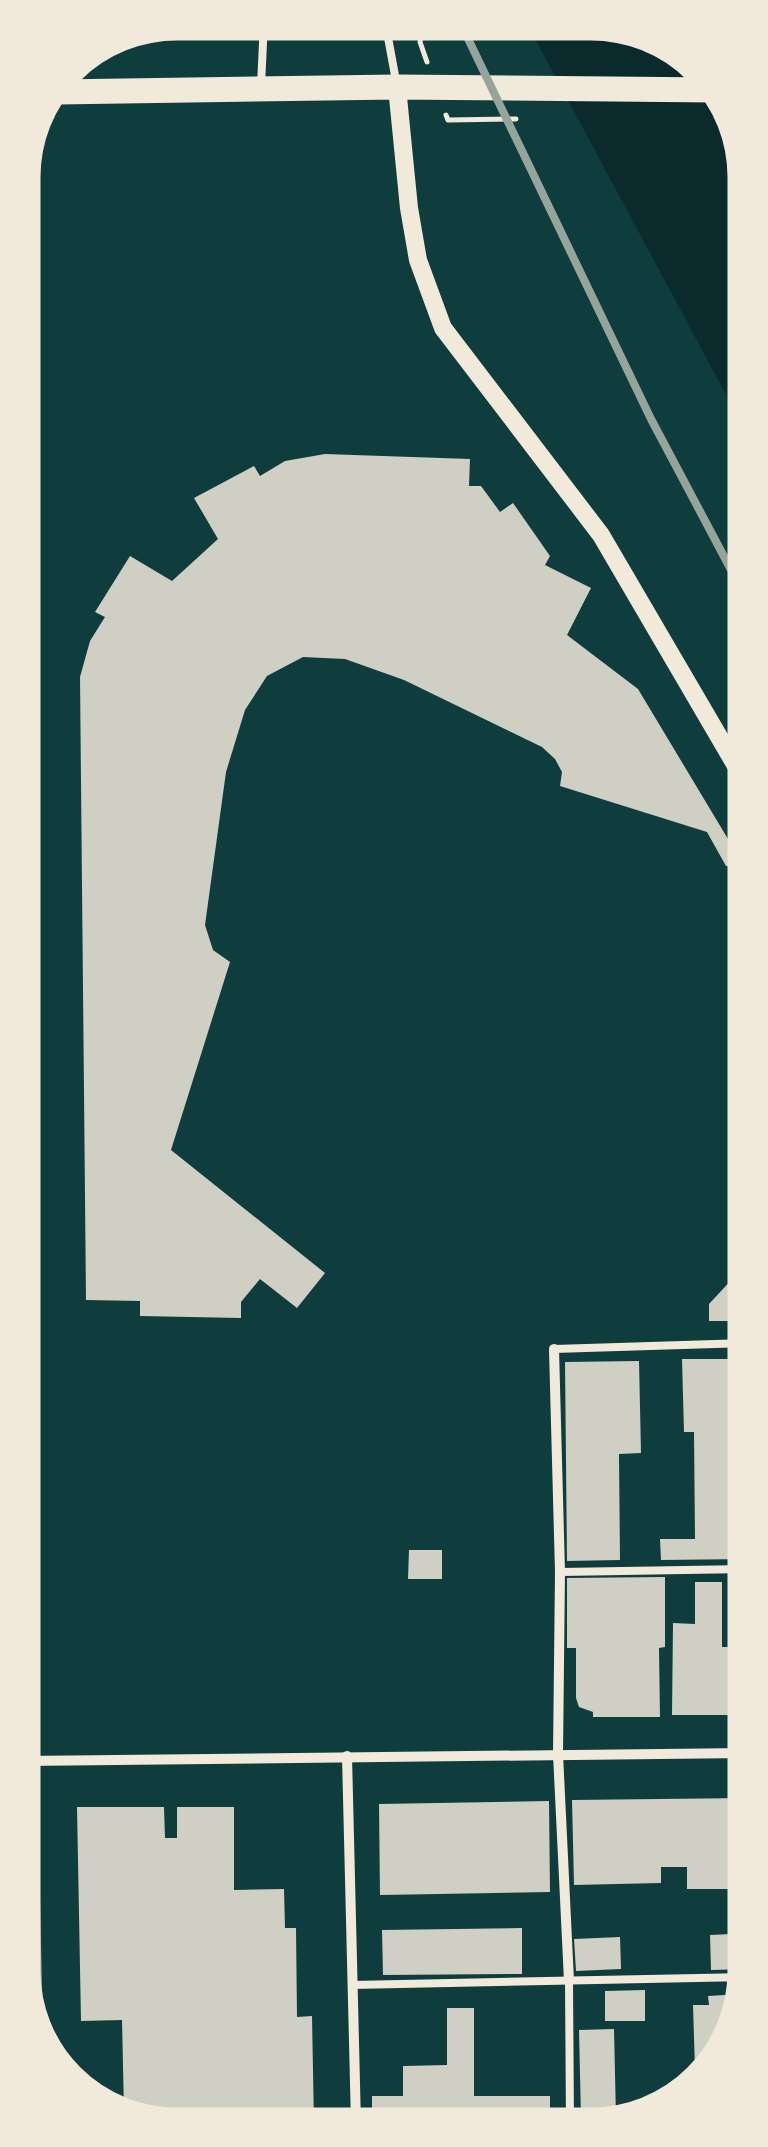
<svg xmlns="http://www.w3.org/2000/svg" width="768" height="2147" viewBox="0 0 768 2147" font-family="'Varela Round',sans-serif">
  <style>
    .water { fill: #0a2a2b }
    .building { fill: #cfcfc3 }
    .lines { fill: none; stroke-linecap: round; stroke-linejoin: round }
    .path { stroke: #f1e9da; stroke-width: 5 }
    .service { stroke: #f1e9da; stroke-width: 8 }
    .minor { stroke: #f1e9da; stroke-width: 10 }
    .tertiary { stroke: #f1e9da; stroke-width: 18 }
    .primary { stroke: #f1e9da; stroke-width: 25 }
    .rail { stroke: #97a49c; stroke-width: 8 }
    .rim { fill: none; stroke: #f1e9da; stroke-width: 5 }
  </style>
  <rect width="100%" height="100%" fill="#0f3d3e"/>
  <path class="water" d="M526,22L623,23L684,56L745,175V430Z"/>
  <g class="building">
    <path d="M176,20H193V32L144,33Z"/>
    <path d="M306,21H359V30L348,36L338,26L312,36Z"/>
    <path d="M325,454L470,459L469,486H481L500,512L513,503L550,556L545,565L591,588L567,635L638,689L746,869L726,866L707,832L560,786L562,772L555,759L542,747L404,680L345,659L303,657L267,676L245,710L226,772L205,925L213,950L230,962L171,1150L325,1273L297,1308L260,1279L241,1302V1318L140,1316V1301L86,1300L80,677L90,641L105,617L95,612L130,556L172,581L218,539L194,498L254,466L260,476L285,461Z"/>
    <path d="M736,1257H747V1321H709V1304L736,1275Z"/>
    <path d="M682,1359H747V1559L661,1560L660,1539H695L694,1432H684Z"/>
    <path d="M639,1361L641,1453L619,1454L620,1560L567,1561L565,1362Z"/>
    <path d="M409,1550H442V1579H408Z"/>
    <path d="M665,1577V1647L659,1648L660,1717H593V1712L579,1707L576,1698V1648H567V1578Z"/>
    <path d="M695,1582H722V1647H747V1715H672L673,1623L695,1624Z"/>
    <path d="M747,1798L748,1889H687V1867H661V1883L574,1885L572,1800Z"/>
    <path d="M549,1801L550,1892L380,1895L379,1804Z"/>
    <path d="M77,1807H164L165,1838H177V1807H234V1890L284,1889L285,1928H296L297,2017L312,2016L314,2124H145L124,2112L122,2020L81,2021Z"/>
    <path d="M729,1905H748V1969L711,1970L710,1935L731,1934Z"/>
    <path d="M522,1928V1974L383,1975L382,1930Z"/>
    <path d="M620,1937L621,1969L576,1971L574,1939Z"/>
    <path d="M645,1990V2021H605V1991Z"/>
    <path d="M742,1994L711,2070H695L693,2005H709L708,1996Z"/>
    <path d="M447,2008H474V2096H550V2124H372V2096H403V2066L447,2065Z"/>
    <path d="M614,2029L616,2118H581L579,2030Z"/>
  </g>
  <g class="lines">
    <g class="path">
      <path d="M425,22L420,42L427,62"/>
      <path d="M446,115L448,120L516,119"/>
    </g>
    <g class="service">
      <path d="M385,21L396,81"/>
      <path d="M261,86L264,21"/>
      <path d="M554,1349L747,1343"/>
      <path d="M560,1572L747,1569"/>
      <path d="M569,1981L570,2124"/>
      <path d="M352,1985L748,1977"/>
    </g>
    <g class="minor">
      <path d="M554,1349L560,1572L558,1754L569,1981"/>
      <path d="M347,1756L356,2124"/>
      <path d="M23,1761L747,1753"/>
    </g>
    <path class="tertiary" d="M397,87L409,208L418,260L443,328L601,535L746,783"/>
    <path class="primary" d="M57,92L397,87L715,90"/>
    <g class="rail">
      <path d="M460,22L651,419L746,598"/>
      <path d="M21,477L33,1761L39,2032"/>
    </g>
  </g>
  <path d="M0 0H768V2147H0ZM177 38H591A139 139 0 0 1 730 177V1971A139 139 0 0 1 591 2110H177A139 139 0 0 1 38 1971V177A139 139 0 0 1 177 38Z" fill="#f1e9da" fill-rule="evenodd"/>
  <path class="rim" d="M177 38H591A139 139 0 0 1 730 177V1971A139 139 0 0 1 591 2110H177A139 139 0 0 1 38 1971V177A139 139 0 0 1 177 38Z"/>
</svg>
